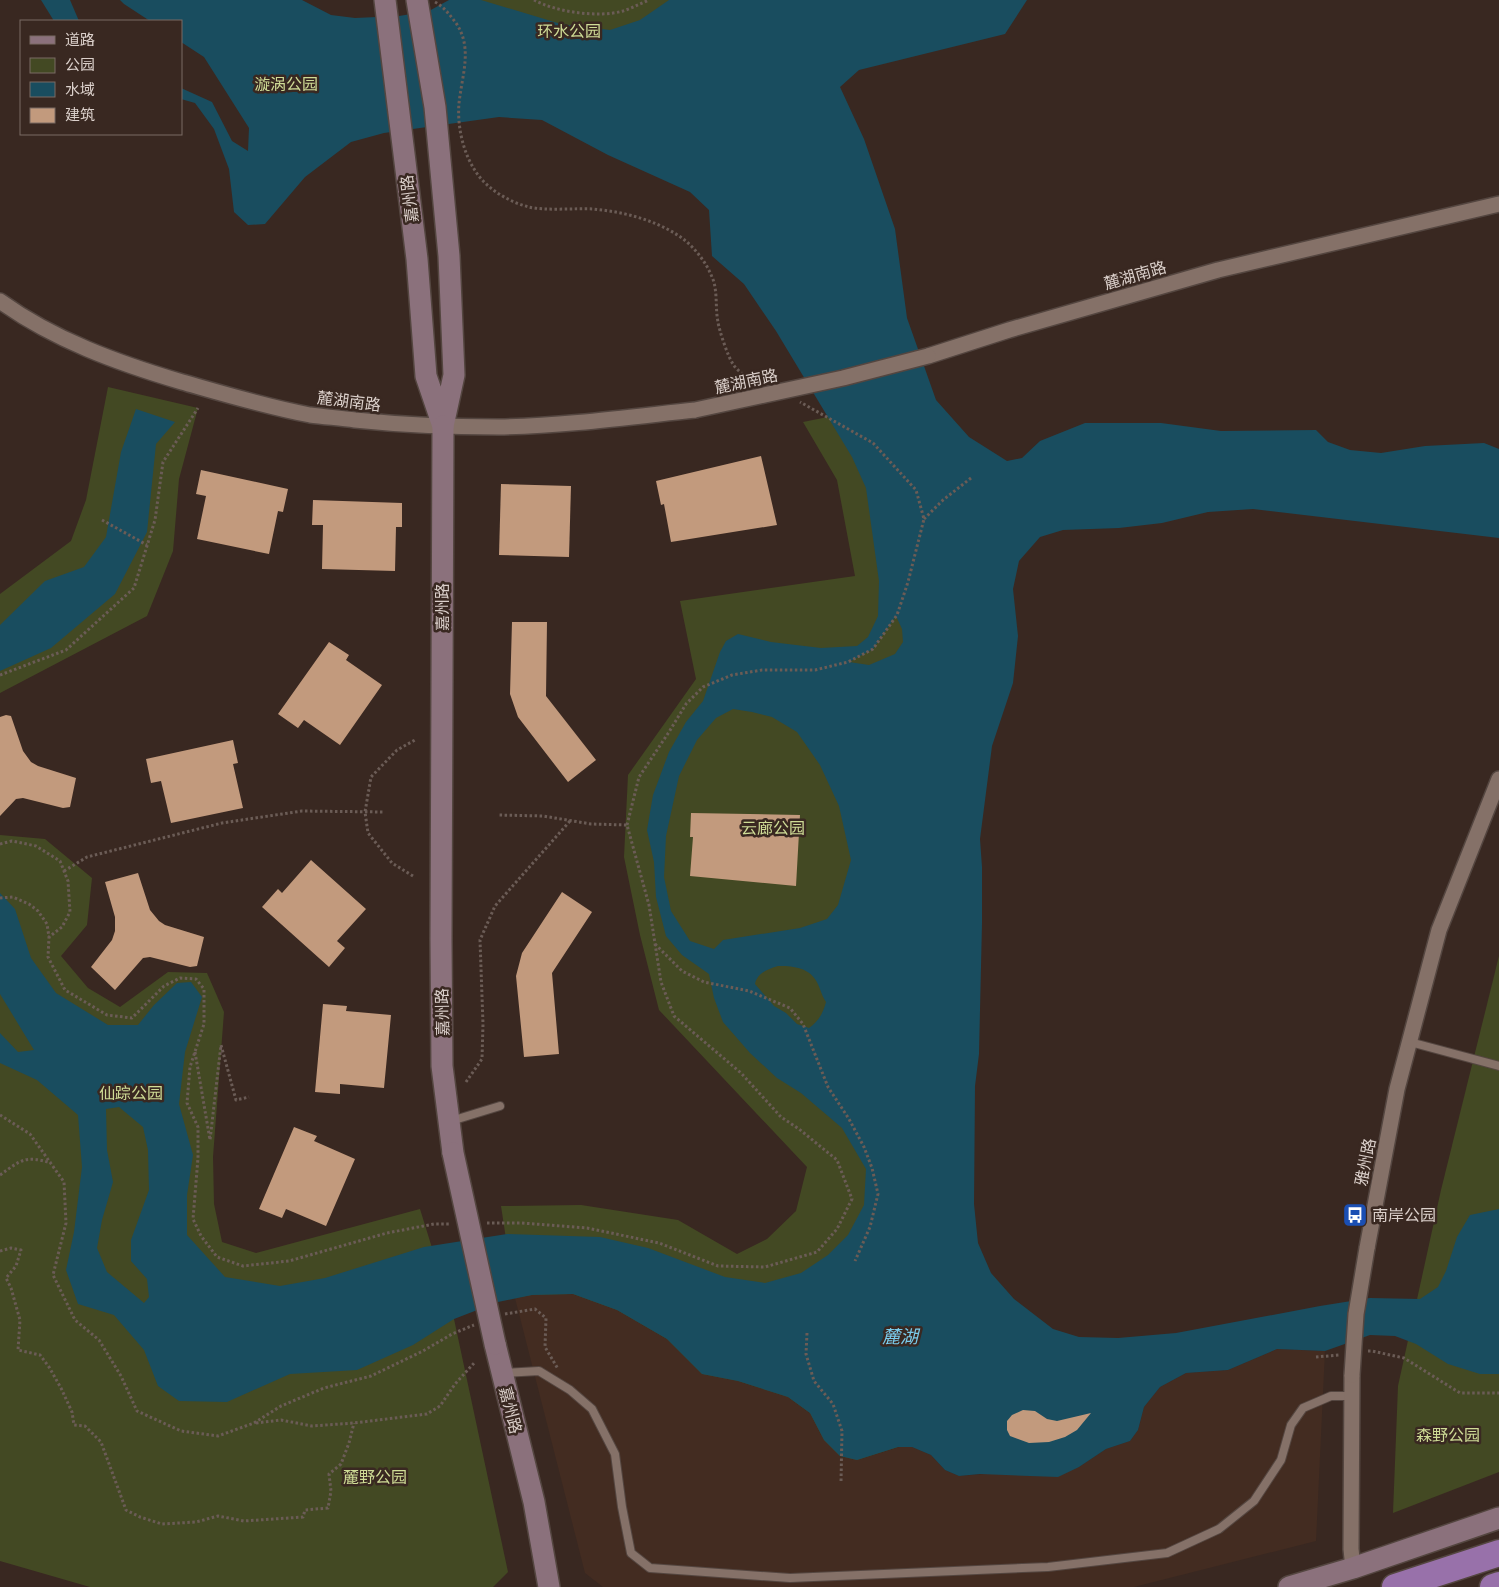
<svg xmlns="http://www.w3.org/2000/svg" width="1499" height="1587" viewBox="0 0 1499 1587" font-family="Manrope,'Noto Sans SC',sans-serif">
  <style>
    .built { fill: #432c21 }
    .green { fill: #434923 }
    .water { fill: #194d5f; fill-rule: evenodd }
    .building { fill: #c29a7d }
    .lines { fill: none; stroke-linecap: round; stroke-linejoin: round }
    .lane-casing { stroke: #544640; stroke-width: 10 }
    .street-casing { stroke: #544640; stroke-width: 18 }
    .secondary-casing { stroke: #544640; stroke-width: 24 }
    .highway-casing { stroke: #544640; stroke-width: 29 }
    .path { stroke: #6b5c56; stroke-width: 3; stroke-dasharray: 2.5 2.5; stroke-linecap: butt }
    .lane { stroke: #857168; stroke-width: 8 }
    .street { stroke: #857168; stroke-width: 15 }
    .secondary { stroke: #8b717c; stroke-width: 21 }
    .highway { stroke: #9871aa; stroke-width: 26 }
    .street-bridge-casing { stroke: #544640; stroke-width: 18; stroke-linecap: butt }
    .secondary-bridge-casing { stroke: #544640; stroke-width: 24; stroke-linecap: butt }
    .street-bridge { stroke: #857168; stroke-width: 15 }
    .secondary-bridge { stroke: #8b717c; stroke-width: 21 }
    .labels { text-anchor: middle; stroke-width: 5; stroke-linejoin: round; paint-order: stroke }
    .park-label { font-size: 16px; fill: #cfdc96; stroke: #392821 }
    .street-label { font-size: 16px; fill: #dbd0cb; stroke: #392821 }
    .poi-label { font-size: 16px; fill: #dbd0cb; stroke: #392821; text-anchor: start }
    .water-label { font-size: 18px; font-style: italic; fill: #7accec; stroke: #392821 }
  </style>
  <rect width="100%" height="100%" fill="#392821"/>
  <path class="built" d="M573,1294L617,1310L667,1339L702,1374L738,1381L788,1397L810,1413L824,1440L857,1460L899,1447H912L931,1455L945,1470L959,1476L1079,1467L1106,1449L1130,1441L1138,1430L1144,1407L1160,1387L1186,1373L1228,1370L1277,1349L1325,1351L1316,1541L1134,1587H603L585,1573L515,1298L531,1295Z"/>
  <g class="green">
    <path d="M449,0H754L747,4L481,56Z"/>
    <path d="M108,387L198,408L179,479L173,551L147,616L0,693V594L71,541L86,500Z"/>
    <path d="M902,402L912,1447H898L857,1460L840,1456L824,1440L810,1413L788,1397L738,1381L702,1374L667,1339L617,1310L573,1294L532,1295L515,1298L501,1206L581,1205L678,1220L737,1254L767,1239L796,1211L807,1167L659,1010L640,935L624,857L628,775L696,679L680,601L855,576L837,480L803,422Z"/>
    <path d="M0,835L45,839L92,878L87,925L61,956L88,988L120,1007L168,972L207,973L224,1012L213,1157L214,1204L222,1242L256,1253L420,1209L454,1319L508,1572L493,1587H90L0,1561Z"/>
    <path d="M1499,956V1472L1393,1513L1398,1386L1441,1190Z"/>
  </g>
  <g class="water">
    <path d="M41,0H70L79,21H54Z"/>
    <path d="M120,0H302L331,15L355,18L399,16L429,11L449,0H481L561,24L610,30L640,20L669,0H1027L1005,34L859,70L840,87L864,139L895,229L907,318L936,400L969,437L1007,461L1022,458L1040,441L1085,423H1161L1221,431L1316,430L1328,442L1350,450L1381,453L1425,446L1484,443L1499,449V538L1253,509L1208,512L1162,523L1119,528L1063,530L1040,537L1019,561L1013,589L1018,636L1013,683L992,746L980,839L982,867V923L979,1054L975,1086L974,1204L978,1243L991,1273L1014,1299L1053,1329L1079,1337L1118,1338L1176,1333L1320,1306L1370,1298L1420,1299L1438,1287L1446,1271L1457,1237L1470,1215L1499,1209V1374H1480L1448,1364L1416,1344L1395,1336L1370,1335L1325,1351L1277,1349L1228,1370L1186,1373L1160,1387L1144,1407L1138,1430L1130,1441L1106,1449L1079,1467L1058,1477L980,1474L959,1476L945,1470L931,1455L912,1447H898L857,1460L840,1456L824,1440L810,1413L788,1397L738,1381L702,1374L667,1339L617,1310L573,1294L532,1295L498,1302L454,1319L413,1345L357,1370L290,1374L227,1402L179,1401L158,1386L144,1350L114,1315L78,1304L66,1270L74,1232L82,1167L78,1115L37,1080L0,1063V1033L18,1052L34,1050L0,994V893L15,909L31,958L56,993L108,1025H138L154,1005L177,983L191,982L202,997L185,1052L179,1104L193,1155L187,1195V1235L225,1277L280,1286L325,1278L424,1247L507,1234L600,1237L648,1248L725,1277L765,1283L801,1273L828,1255L848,1235L864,1205L866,1169L842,1128L801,1093L777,1078L750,1053L723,1022L714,998L709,974L682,955L666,936L656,897L654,862L647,830L653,795L669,752L686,722L703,701L720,652L726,641L738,634L771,642L821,648L857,646L868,637L878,616L879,581L866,488L852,457L776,331L744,284L712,256L709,210L690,192L608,155L542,120L499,117L384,133L351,142L305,177L265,224L248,225L234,212L229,169L214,129L195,103L181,99V88L212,102L232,141L248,151L249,128L204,57L181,42V21H150L124,4ZM896,616L902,629L903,642L895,654L869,665L849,662L873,649ZM733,709L752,712L772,717L797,732L820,765L839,806L851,860L838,905L827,919L800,928L723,940L714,949L690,941L671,911L664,877L666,836L679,776L697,740L716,718ZM778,966C791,966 807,967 815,979C820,986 821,995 826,1002C823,1013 819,1021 809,1028L797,1024L786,1013L774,1006L755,984C757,973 768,969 778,966ZM119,1107L143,1127L148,1150L149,1190L131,1240V1261L147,1279L149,1297L144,1303L107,1272L97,1248L102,1220L113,1182L107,1150L106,1109Z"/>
    <path d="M136,409L175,422L156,444L147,532L115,594L51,648L0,671V625L45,581L84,567L106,537L121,452Z"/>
  </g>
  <g class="building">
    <path d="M761,456L777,525L671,542L664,504L661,505L656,481Z"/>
    <path d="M201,470L288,489L283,512L278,511L269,554L197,539L206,496L196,494Z"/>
    <path d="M501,484L571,486L569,557L499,555Z"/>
    <path d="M313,500L402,503V527H396L395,571L322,569L323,525H312Z"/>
    <path d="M512,622H547L546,696L596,760L568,782L518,717L510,694Z"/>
    <path d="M329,642L349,655L346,660L382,685L340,745L304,720L298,728L278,714Z"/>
    <path d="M6,715L11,716L23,751L31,762L38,766L76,778L70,807L63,808L23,798L16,799L0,816V717Z"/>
    <path d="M233,740L238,763L233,764L243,808L171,823L161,781L151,783L146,759Z"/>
    <path d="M691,813L800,815L796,886L690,876L693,837H690Z"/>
    <path d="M311,860L366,909L337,941L345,948L329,967L262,907L278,889L282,893Z"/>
    <path d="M138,873L150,910L159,921L165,925L204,937L197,966L190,967L150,957L143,958L115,990L91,967L112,940L115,931V917L105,882Z"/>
    <path d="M562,892L592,912L552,973L559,1054L524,1057L516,976L522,953Z"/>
    <path d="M323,1004L347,1006L346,1011L391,1015L384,1088L340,1084V1094L315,1092Z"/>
    <path d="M294,1127L317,1136L314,1141L355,1159L326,1226L286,1209L282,1218L259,1209Z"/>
    <path d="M1023,1410L1035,1411L1047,1419L1057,1421L1091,1413L1077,1430L1065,1437L1049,1442L1029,1443L1010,1436L1007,1430V1421L1012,1415Z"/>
  </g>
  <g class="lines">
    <defs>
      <g id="lane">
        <path d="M1410,1042L1499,1066"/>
        <path d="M451,1121L500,1106"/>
        <path d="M503,1373L539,1371L570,1390L592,1409L615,1454L622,1507L631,1553L650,1568L790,1578L1048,1567L1167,1553L1219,1529L1254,1501L1281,1460L1291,1425L1303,1408L1331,1396H1352"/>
      </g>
      <g id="street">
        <path d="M0,301C54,340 118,363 182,382C224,394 267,407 310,415C325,417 341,418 355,420C403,425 451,427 499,427C564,426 630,417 695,410"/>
        <path d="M928,356L1009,330L1218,270L1499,204"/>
        <path d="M1367,1248L1397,1089L1439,930L1499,779"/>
        <path d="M1352,1375L1351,1549L1353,1568"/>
      </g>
      <g id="secondary">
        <path d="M385,0L417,259L426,376L443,426L454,375L449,256L435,107L417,0"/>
        <path d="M443,426L441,940L442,1066L453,1153"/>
        <path d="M495,1344L534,1502L549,1587"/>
        <path d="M1289,1587L1353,1568L1499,1518"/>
      </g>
      <g id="highway">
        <path d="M1395,1587L1499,1553"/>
        <path d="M1493,1587L1499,1585"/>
      </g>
    </defs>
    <use href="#lane" class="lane-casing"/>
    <use href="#street" class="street-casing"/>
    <use href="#secondary" class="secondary-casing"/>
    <use href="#highway" class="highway-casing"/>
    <g class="path">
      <path d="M534,0C556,12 598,18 623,11C632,8 640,4 649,0"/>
      <path d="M435,2C444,7 450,15 456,23C473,48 462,75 459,103C457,126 463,153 476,172C487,189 509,202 529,207C545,211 575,208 593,209C625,212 656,220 682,238C695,248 706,262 712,277C718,290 715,308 718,322C719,330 728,357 733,364C737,371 747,377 753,382"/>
      <path d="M924,519L943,500L971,478"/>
      <path d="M102,520L147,545"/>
      <path d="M0,675L66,650L134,588L155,520L163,462L198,408"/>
      <path d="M627,825L639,777L669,732L686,704L703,687L732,675L762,670H815L848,662L873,649L897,615L908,582L924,519L916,490L873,443L800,402"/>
      <path d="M0,844L12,841L36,846L60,861L68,881L70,912L62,927L49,937"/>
      <path d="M64,871L87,857L222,823L302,811L383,812"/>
      <path d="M413,876L392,863L368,833L365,812L371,777L397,750L415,740"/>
      <path d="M0,898L13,897L29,904L38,911L47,924L49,937L48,957L65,990L107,1015L132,1018L164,986L180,978L196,979L204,989V1024L190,1067L187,1103L198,1127V1158L193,1219L201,1236L217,1257L243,1266L289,1261L387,1233L434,1224H451"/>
      <path d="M655,944L682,971L704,982L749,991L790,1008L803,1024L828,1087L849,1119L864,1147L872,1168L878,1194L870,1227L855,1261"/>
      <path d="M195,1052L210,1140L221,1045L236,1100L249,1097"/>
      <path d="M466,1082L482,1059L483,1024L480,940L495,906L570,821"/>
      <path d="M0,1115L30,1134L64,1182L66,1223L53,1275L75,1320L99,1340L121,1376L137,1411L181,1431L218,1436L254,1423L281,1406L324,1388L371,1376L423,1351L452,1334L474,1325"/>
      <path d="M0,1175C21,1160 25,1155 51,1163"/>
      <path d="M487,1223H522L587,1228L659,1243L718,1266L765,1267L817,1252L837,1229L852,1199L837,1160L799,1129L781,1117L741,1073L674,1016L661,982L649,905L627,825L591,824L543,816L499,815"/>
      <path d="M0,1251L11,1248L21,1250L16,1266L6,1278L11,1288L20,1320L18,1350L40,1355L49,1367L61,1388L72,1412L74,1425L85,1426L101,1442L126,1510L140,1517L162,1524L196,1522L218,1516L244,1521L303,1517L305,1510L328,1508L331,1491L329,1474L341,1464L349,1443L354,1423"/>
      <path d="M505,1314L535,1309L546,1318L545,1347L558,1369"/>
      <path d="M807,1333L806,1354L814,1381L833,1404L842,1431L841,1482"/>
      <path d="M1368,1351H1372L1404,1358L1460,1393H1499"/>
      <path d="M1316,1357L1339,1355"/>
      <path d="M256,1423L281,1420L312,1426L354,1423L427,1414L440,1406L455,1384L475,1362"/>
    </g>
    <use href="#lane" class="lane"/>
    <use href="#street" class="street"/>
    <use href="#secondary" class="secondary"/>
    <use href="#highway" class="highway"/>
    <defs>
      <g id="street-bridge">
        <path d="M695,410L843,378L928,356"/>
        <path d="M1352,1375L1356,1314L1367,1248"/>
      </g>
      <path id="secondary-bridge" d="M453,1153L495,1344"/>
    </defs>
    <use href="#street-bridge" class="street-bridge-casing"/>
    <use href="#secondary-bridge" class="secondary-bridge-casing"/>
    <use href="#street-bridge" class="street-bridge"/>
    <use href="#secondary-bridge" class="secondary-bridge"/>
  </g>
  <defs>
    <symbol id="bus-square" viewBox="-11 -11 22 22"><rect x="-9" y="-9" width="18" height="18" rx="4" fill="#1a4fb4" stroke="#392821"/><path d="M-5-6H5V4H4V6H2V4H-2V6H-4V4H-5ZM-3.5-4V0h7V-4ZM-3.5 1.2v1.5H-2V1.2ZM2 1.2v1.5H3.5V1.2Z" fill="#fff"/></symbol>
  </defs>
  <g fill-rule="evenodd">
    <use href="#bus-square" x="1341" y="1201" width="28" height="28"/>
  </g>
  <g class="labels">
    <g class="park-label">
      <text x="569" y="37">环水公园</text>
      <text x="286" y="90">漩涡公园</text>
      <text x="773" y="834">云廊公园</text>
      <text x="131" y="1099">仙踪公园</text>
      <text x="1448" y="1441">森野公园</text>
      <text x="375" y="1483">麓野公园</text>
    </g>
    <g class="street-label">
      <text transform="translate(409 199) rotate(-97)" y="6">嘉州路</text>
      <text transform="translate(1135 275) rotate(-16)" y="6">麓湖南路</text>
      <text transform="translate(746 381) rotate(-12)" y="6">麓湖南路</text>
      <text transform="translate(349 401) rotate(7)" y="6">麓湖南路</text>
      <text transform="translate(442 607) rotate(-90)" y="6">嘉州路</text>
      <text transform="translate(442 1012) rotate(-91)" y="6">嘉州路</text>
      <text transform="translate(1365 1162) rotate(-79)" y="6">雅州路</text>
      <text transform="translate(511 1410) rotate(76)" y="6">嘉州路</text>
    </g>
    <g class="poi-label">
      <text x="1372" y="1221">南岸公园</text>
    </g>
    <g class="water-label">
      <text x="900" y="1343">麓湖</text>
    </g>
  </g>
  <rect x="20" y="20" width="162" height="115" fill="#392821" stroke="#7a6b65"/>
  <rect x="30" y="36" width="25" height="8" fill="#8b717c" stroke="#7a6b65"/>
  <text x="65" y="45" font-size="15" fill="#dbd0cb">道路</text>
  <rect x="30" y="58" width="25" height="15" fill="#434923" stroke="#7a6b65"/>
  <text x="65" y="70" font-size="15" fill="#dbd0cb">公园</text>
  <rect x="30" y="82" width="25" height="15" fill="#194d5f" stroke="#7a6b65"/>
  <text x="65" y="95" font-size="15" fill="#dbd0cb">水域</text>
  <rect x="30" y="108" width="25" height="15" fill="#c29a7d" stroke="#7a6b65"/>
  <text x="65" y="120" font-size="15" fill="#dbd0cb">建筑</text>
</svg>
